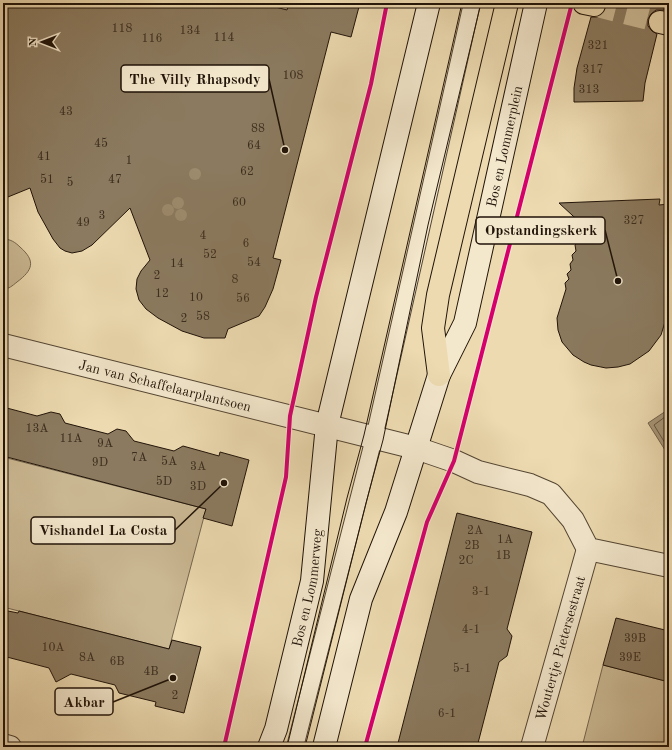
<svg xmlns="http://www.w3.org/2000/svg" width="672" height="750" viewBox="0 0 672 750" font-family="'Old Standard TT',serif">
  <style>
    .green { fill: #cab893; stroke: #75664e }
    .water { fill: #a79677; stroke: #71624b }
    .lines { fill: none; stroke-linecap: round; stroke-linejoin: round }
    .shore { stroke: #645440; stroke-width: 1 }
    .building { fill: #8b7a5f; stroke: #201308 }
    .motorway-tunnel { stroke: #cebc97; stroke-width: 22; stroke-dasharray: 22 11; stroke-linecap: butt }
    .service-casing { stroke: #534532; stroke-width: 18 }
    .minor-casing { stroke: #534532; stroke-width: 24 }
    .secondary-casing { stroke: #201308; stroke-width: 24 }
    .motorway-casing { stroke: #201308; stroke-width: 24 }
    .service { stroke: #f3e7cc; stroke-width: 16 }
    .minor { stroke: #f3e7cc; stroke-width: 22 }
    .secondary { stroke: #f3e7cc; stroke-width: 22 }
    .motorway { stroke: #eddab0; stroke-width: 22 }
    .tram { stroke: #201308; stroke-width: 1 }
    .cycleway-casing { stroke: #f3e7cc; stroke-width: 6 }
    .cycleway { stroke: #d6006c; stroke-width: 4 }
    .tree { fill: #9d8c6f }
    .labels { text-anchor: middle; stroke-width: 3.5; stroke-linejoin: round; paint-order: stroke }
    .number-label { font-size: 12px; fill: #3b2d1e }
    .street-label { font-size: 14px; fill: #201308; stroke: #f3e7cc }
    .leader { fill: none; stroke: #201308; stroke-width: 1.5 }
    .callout-dot { fill: #201308; stroke: #f3e7cc; stroke-width: 1.5 }
    .callout { fill: #f3e7cc; stroke: #201308; stroke-width: 1.5 }
    .callout-label { font-size: 15px; text-anchor: middle; font-weight: bold; fill: #201308 }
  </style>
  <rect width="100%" height="100%" fill="#eddab0"/>
  <filter id="stains"><feTurbulence type="fractalNoise" baseFrequency=".005" numOctaves="4"/><feColorMatrix values="0 0 0 0 .2 0 0 0 0 .09 0 0 0 0 .02 0 0 0 .5 -.17"/></filter>
  <radialGradient id="worn" r=".72"><stop offset=".6" stop-color="#630" stop-opacity="0"/><stop offset="1" stop-color="#630" stop-opacity=".3"/></radialGradient>
  <g class="green">
    <path d="M3,239C10,239 15,242 20,247C36,261 33,270 17,282C12,286 9,289 3,289Z"/>
    <path d="M3,457L206,509L169,649L3,607Z"/>
    <path d="M603,665L669,682V747H582Z"/>
  </g>
  <path class="water" d="M669,409V447L665,450L648,423Z"/>
  <g class="lines">
    <path class="shore" d="M669,414L654,425L665,443L669,444"/>
  </g>
  <g class="building">
    <path d="M3,3H260L287,10L289,3H360L351,37L331,32L273,258L281,260L273,289L265,307L259,316L228,329L225,338H204L182,331L158,318L146,309L139,300L136,289L137,279L141,271L150,260L130,208L92,245L82,251L72,253L65,251L60,248L53,239L38,212L30,188L3,199Z"/>
    <path d="M606,3H666L664,10H656L651,14L648,19V26L652,31L657,34L645,83L643,101L574,102V88L577,68L591,17H598L603,14L606,8Z"/>
    <path d="M660,199L659,205L669,204V309L661,335L649,351L630,364L618,367L606,368L591,365L584,362L573,355L562,342L558,330L557,318L566,289L565,283L569,279L567,274L571,270L570,264L573,260L572,255L576,251L575,245L578,241L577,236L586,228L559,203Z"/>
    <path d="M3,407L37,416L51,412L60,414L65,423L108,434L117,429L126,431L134,441L174,451L183,446L219,456L220,452L249,460L232,526L203,518L206,509L3,456Z"/>
    <path d="M457,513L532,532L507,629L512,636L507,656L499,662L477,747H397Z"/>
    <path d="M3,610L18,613L19,611L169,649L172,640L201,647L184,713L155,706L156,702L119,693L115,685L71,674L56,682L49,668L3,656Z"/>
    <path d="M616,618L669,631V682L603,665Z"/>
  </g>
  <g class="lines">
    <path class="motorway-tunnel" d="M594,5L660,22"/>
    <defs>
      <path id="service" d="M295,747L374,438L472,3"/>
      <g id="minor">
        <path id="s1" d="M3,345L416,448L454,461L478,472L530,485L551,494L573,520L588,549L669,566"/>
        <path d="M3,745L10,747"/>
        <path id="s2" d="M532,747L588,549"/>
      </g>
      <g id="secondary">
        <path id="s3" d="M269,747L276,729L312,581L327,425L429,3"/>
        <path id="s4" d="M324,747L361,599L396,512L439,375L465,323L536,3"/>
      </g>
      <g id="motorway">
        <path d="M584,3L594,5"/>
        <path d="M660,22L669,24"/>
        <path d="M439,375L433,328L438,295L507,3"/>
      </g>
    </defs>
    <use href="#service" class="service-casing"/>
    <use href="#minor" class="minor-casing"/>
    <use href="#secondary" class="secondary-casing"/>
    <use href="#motorway" class="motorway-casing"/>
    <use href="#service" class="service"/>
    <use href="#minor" class="minor"/>
    <use href="#secondary" class="secondary"/>
    <use href="#motorway" class="motorway"/>
    <g class="tram">
      <path d="M287,747L347,498L364,435L462,3"/>
      <path d="M305,747L366,503L383,440L428,225L481,3"/>
    </g>
    <defs>
      <g id="cycleway">
        <path d="M224,747L286,477L290,416L316,297L371,84L387,3"/>
        <path d="M365,747L427,522L454,461L572,3"/>
      </g>
    </defs>
    <use href="#cycleway" class="cycleway-casing"/>
    <use href="#cycleway" class="cycleway"/>
  </g>
  <g class="tree">
    <circle cx="195" cy="174" r="6"/>
    <circle cx="178" cy="203" r="6"/>
    <circle cx="168" cy="210" r="6"/>
    <circle cx="181" cy="215" r="6"/>
  </g>
  <g class="labels">
    <g class="number-label">
      <text x="122" y="32">118</text>
      <text x="190" y="34">134</text>
      <text x="224" y="41">114</text>
      <text x="152" y="42">116</text>
      <text x="598" y="49">321</text>
      <text x="593" y="73">317</text>
      <text x="293" y="79">108</text>
      <text x="589" y="93">313</text>
      <text x="66" y="115">43</text>
      <text x="258" y="132">88</text>
      <text x="101" y="147">45</text>
      <text x="254" y="149">64</text>
      <text x="44" y="160">41</text>
      <text x="129" y="164">1</text>
      <text x="247" y="175">62</text>
      <text x="47" y="183">51</text>
      <text x="115" y="183">47</text>
      <text x="70" y="186">5</text>
      <text x="239" y="206">60</text>
      <text x="102" y="219">3</text>
      <text x="634" y="224">327</text>
      <text x="83" y="226">49</text>
      <text x="203" y="239">4</text>
      <text x="246" y="247">6</text>
      <text x="210" y="258">52</text>
      <text x="254" y="266">54</text>
      <text x="177" y="267">14</text>
      <text x="157" y="279">2</text>
      <text x="235" y="283">8</text>
      <text x="162" y="297">12</text>
      <text x="196" y="301">10</text>
      <text x="243" y="302">56</text>
      <text x="203" y="320">58</text>
      <text x="184" y="322">2</text>
      <text x="37" y="432">13A</text>
      <text x="71" y="442">11A</text>
      <text x="105" y="447">9A</text>
      <text x="139" y="461">7A</text>
      <text x="169" y="465">5A</text>
      <text x="100" y="466">9D</text>
      <text x="198" y="470">3A</text>
      <text x="164" y="485">5D</text>
      <text x="198" y="490">3D</text>
      <text x="475" y="534">2A</text>
      <text x="505" y="543">1A</text>
      <text x="472" y="549">2B</text>
      <text x="503" y="559">1B</text>
      <text x="466" y="564">2C</text>
      <text x="481" y="595">3-1</text>
      <text x="471" y="633">4-1</text>
      <text x="635" y="642">39B</text>
      <text x="53" y="651">10A</text>
      <text x="87" y="661">8A</text>
      <text x="630" y="661">39E</text>
      <text x="117" y="665">6B</text>
      <text x="462" y="672">5-1</text>
      <text x="151" y="675">4B</text>
      <text x="175" y="699">2</text>
      <text x="447" y="717">6-1</text>
    </g>
    <g class="street-label">
      <text dy="5" stroke="none"><textPath href="#s4" startOffset="629">Bos en Lommerplein</textPath></text>
      <text dy="5" stroke="none"><textPath href="#s1" startOffset="167">Jan van Schaffelaarplantsoen</textPath></text>
      <text dy="5" stroke="none"><textPath href="#s3" startOffset="164">Bos en Lommerweg</textPath></text>
      <text dy="5" stroke="none"><textPath href="#s2" startOffset="103">Woutertje Pietersestraat</textPath></text>
    </g>
  </g>
  <path class="leader" d="M285 150L269 79M618 281L605 230M224 483L175 530M173 678L113 702"/>
  <g class="callout-dot">
    <circle cx="285" cy="150" r="4"/>
    <circle cx="618" cy="281" r="4"/>
    <circle cx="224" cy="483" r="4"/>
    <circle cx="173" cy="678" r="4"/>
  </g>
  <g class="callout">
    <rect x="121" y="65" width="148" height="27" rx="4"/>
    <rect x="476" y="217" width="129" height="27" rx="4"/>
    <rect x="31" y="517" width="144" height="27" rx="4"/>
    <rect x="55" y="688" width="58" height="27" rx="4"/>
  </g>
  <g class="callout-label">
    <text x="195" y="84">The Villy Rhapsody</text>
    <text x="541" y="235">Opstandingskerk</text>
    <text x="103" y="535">Vishandel La Costa</text>
    <text x="84" y="707">Akbar</text>
  </g>
  <rect width="672" height="750" fill="none" stroke="#eddab0" stroke-width="16"/>
  <rect x="4" y="4" width="664" height="742" fill="none" stroke="#201308" stroke-width="2"/>
  <rect x="8" y="8" width="656" height="734" fill="none" stroke="#201308"/>
  <g transform="translate(42 42) rotate(270)" stroke="#f3e7cc" stroke-width="3" paint-order="stroke">
  <path d="M0-3L7 15L0 10L-7 15Z" fill="#201308"/>
  <text y="-6" font-size="11" font-weight="bold" text-anchor="middle" fill="#201308">N</text>
  </g>
  <rect width="100%" height="100%" filter="url(#stains)"/>
  <rect width="100%" height="100%" fill="url(#worn)"/>
</svg>
